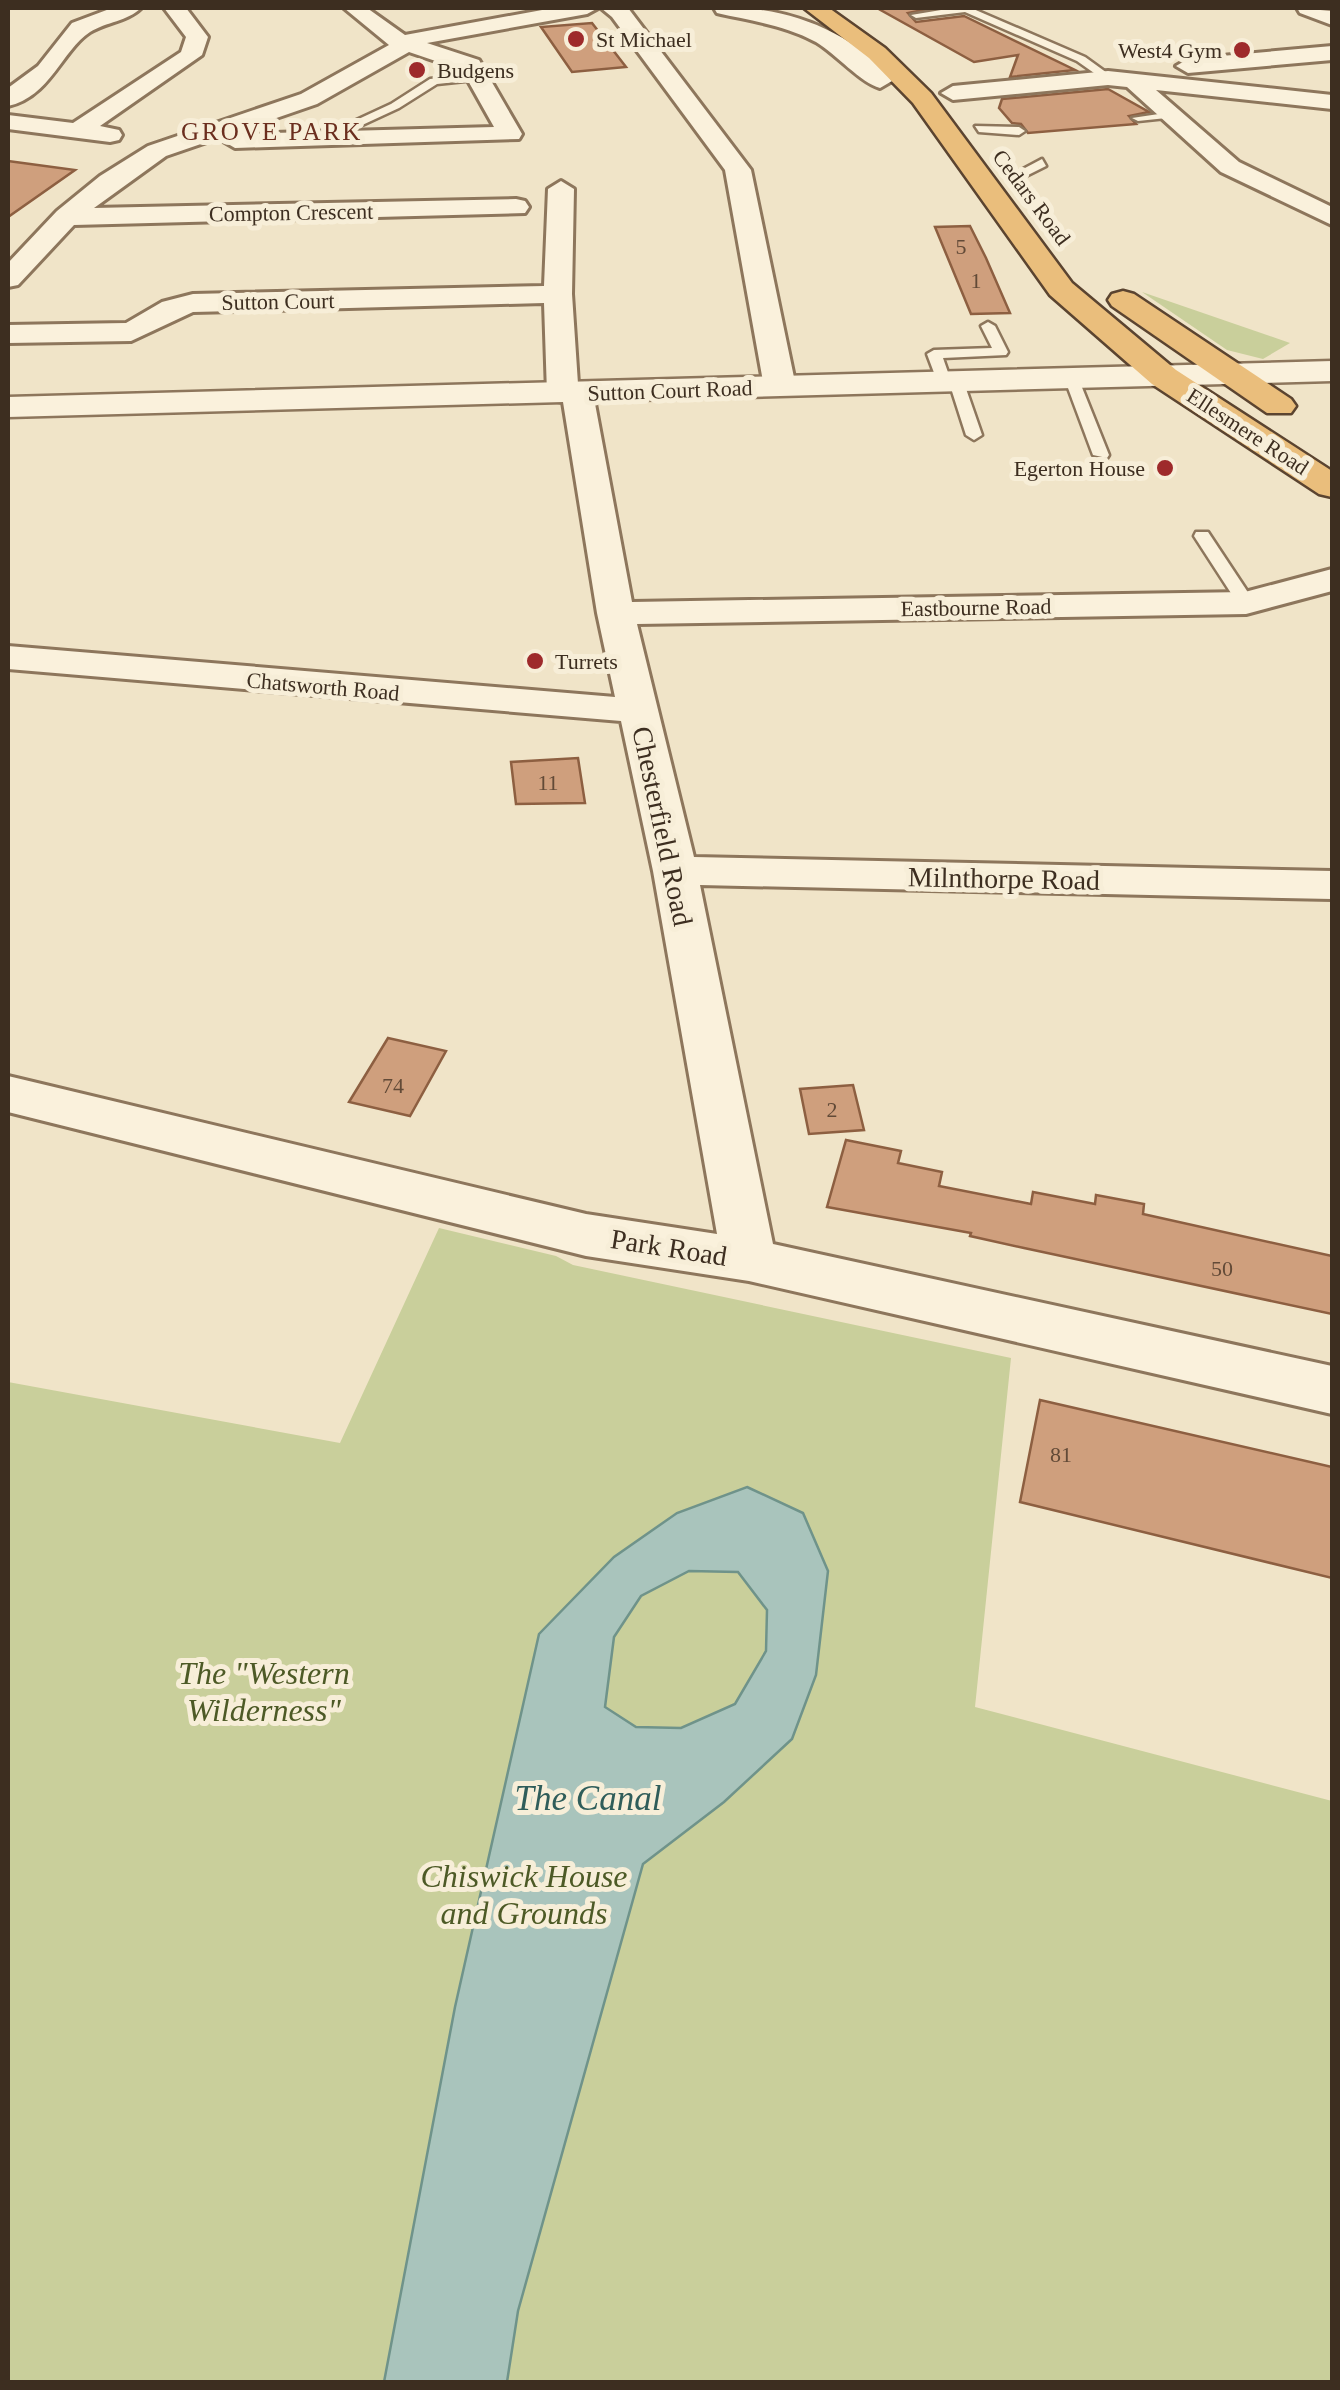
<svg xmlns="http://www.w3.org/2000/svg" width="1340" height="2390" viewBox="0 0 1340 2390" font-family="Georgia,serif">
  <style>
    .green { fill: #c9cf9b }
    .water { fill: #a9c4bc; stroke: #6f938a; stroke-width: 2.5; fill-rule: evenodd }
    .building { fill: #cf9f7d; stroke: #8d5f41; stroke-width: 2.5 }
    .lines { fill: none; stroke-linecap: round; stroke-linejoin: round }
    .service-casing { stroke: #8d765c; stroke-width: 5 }
    .minor-casing { stroke: #8d765c; stroke-width: 6 }
    .tertiary-casing { stroke: #8d765c; stroke-width: 5 }
    .trunk-casing { stroke: #5b4430; stroke-width: 5 }
    .service { fill: #faf1dc; fill-rule: evenodd }
    .minor { fill: #faf1dc; fill-rule: evenodd }
    .tertiary { fill: #faf1dc; fill-rule: evenodd }
    .trunk { fill: #eabe7c; fill-rule: evenodd }
    .poi-dot { fill: #9e2a2b; stroke: #f7eed8; stroke-width: 4 }
    .labels { text-anchor: middle; stroke-width: 10; stroke-linejoin: round; paint-order: stroke }
    .far-poi-label { font-size: 22px; fill: #3d2e20; stroke: #f7eed8; text-anchor: start }
    .far-street-label { font-size: 22px; fill: #3d2e20; stroke: #f7eed8 }
    .number-label { font-size: 22px; fill: #624a37 }
    .far-neighbourhood-label { font-size: 25px; letter-spacing: 2.5px; fill: #6b2e1e; stroke: #f7eed8 }
    .street-label { font-size: 28px; fill: #3d2e20; stroke: #f7eed8 }
    .near-park-label { font-size: 32px; font-style: italic; fill: #4d5a26; stroke: #f7eed8 }
    .near-water-label { font-size: 35px; font-style: italic; fill: #2f5d5a; stroke: #f7eed8 }
  </style>
  <rect width="100%" height="100%" fill="#f0e4c8"/>
  <g class="green">
    <path d="M1142,292L1290,343L1263,359L1227,350Z"/>
    <path d="M439,1228L556,1256L573,1265L1011,1358L975,1707L1332,1801V2382H8V1382L340,1443Z"/>
  </g>
  <path class="water" d="M747,1487L803,1513L828,1571L816,1675L792,1739L724,1802L643,1864L518,2311L507,2382H384L455,2007L539,1634L614,1557L677,1513ZM689,1571L738,1572L767,1610L766,1651L735,1704L681,1728L636,1727L605,1707L614,1637L641,1596Z"/>
  <g class="building">
    <path d="M877,8H933L908,13L916,22L964,16L1075,70L1010,77L1018,55L974,62Z"/>
    <path d="M592,23L626,67L572,72L541,27Z"/>
    <path d="M1108,89L1149,112L1129,116L1136,124L1028,133L1021,124L1012,123L999,108L1002,99Z"/>
    <path d="M8,161L75,170L8,217Z"/>
    <path d="M970,226L986,258L1010,313L971,314L935,227Z"/>
    <path d="M578,758L585,803L516,804L511,762Z"/>
    <path d="M388,1038L446,1051L410,1116L349,1102Z"/>
    <path d="M853,1085L864,1130L809,1134L800,1089Z"/>
    <path d="M846,1140L901,1151L898,1163L942,1172L939,1186L1031,1204L1033,1192L1095,1204L1096,1195L1144,1204L1143,1214L1332,1256V1314L1024,1248L970,1236L971,1233L827,1207Z"/>
    <path d="M1040,1400L1332,1467V1578L1020,1502Z"/>
  </g>
  <g class="lines">
    <defs>
      <g id="service">
        <path d="M953,8H971L1085,57L1114,78L1104,80L1077,61L965,12L916,18L911,15Z"/>
        <path d="M480,74L484,79L437,84L399,108L345,133L339,142L329,139L337,129L391,104L430,79Z"/>
        <path d="M1172,112L1176,117L1138,121L1132,118Z"/>
        <path d="M975,126L1019,127L1025,131L1019,135L979,132Z"/>
        <path d="M1042,159L1046,166L1020,179L1010,176Z"/>
        <path d="M988,322L995,326L1008,352L1006,355L943,358L951,381L957,379L964,383L982,435L974,440L966,435L950,385L939,386L927,354L934,350L992,348L981,326Z"/>
        <path d="M1067,377L1079,380L1109,455L1107,458L1093,455L1065,380Z"/>
        <path d="M1196,532H1208L1255,603L1252,607H1240L1194,536Z"/>
      </g>
      <g id="minor">
        <path d="M112,8H141C128,21 106,22 90,32C62,50 50,97 8,106V88L38,66L72,23Z"/>
        <path d="M164,8H186L208,37L202,55L100,126L119,130L122,135L119,140L110,142L8,129V115L73,123L181,52L186,37Z"/>
        <path d="M344,8H367L405,35L553,8H598L587,14L427,43L479,60L522,134L519,139L235,148L223,141L235,134L494,127L462,70L409,52L317,104L166,156L94,208L516,199L525,201L529,207L525,213L74,225L18,285L8,287V263L57,211L100,176L148,146L301,94L389,45Z"/>
        <path d="M601,8H628L751,170L796,387L791,394H769L764,387L725,170L612,17Z"/>
        <path d="M714,8C778,4 851,28 892,81L880,88C861,83 836,54 816,42C784,25 752,21 717,13Z"/>
        <path d="M1297,8L1332,11V25L1300,13Z"/>
        <path d="M1332,46V60L1188,73L1176,66L1188,59Z"/>
        <path d="M1108,71L1332,95V109L1156,90L1239,162L1332,207V225L1221,172L1127,87L1108,85L953,100L941,93L953,86Z"/>
        <path d="M561,181L574,189L572,294L578,384L588,386L593,393L632,602L1245,592L1332,569V591L1246,614L637,624L694,857L1332,871V899L700,885L773,1244L1332,1366V1414L749,1281L586,1256L8,1112V1076L586,1214L717,1234L653,871L621,721L8,669V646L615,697L597,613L563,402L552,400L547,393L544,303L193,312L131,341L8,343V325L126,323L162,302L193,294L544,286L548,189Z"/>
      </g>
      <path id="tertiary" d="M1332,361V381L8,417V397Z"/>
      <g id="trunk">
        <path d="M804,8H829L885,48L931,93L1072,283L1176,370L1332,471V497L1319,494L1152,384L1050,295L913,103L869,58Z"/>
        <path d="M1123,291L1134,294L1291,399L1296,406L1291,413H1267L1112,306L1108,300L1112,294Z"/>
      </g>
    </defs>
    <use href="#service" class="service-casing"/>
    <use href="#minor" class="minor-casing"/>
    <use href="#tertiary" class="tertiary-casing"/>
    <use href="#trunk" class="trunk-casing"/>
    <use href="#service" class="service"/>
    <use href="#minor" class="minor"/>
    <use href="#tertiary" class="tertiary"/>
    <use href="#trunk" class="trunk"/>
  </g>
  <g class="poi-dot">
    <circle cx="576" cy="39" r="10"/>
    <circle cx="1242" cy="50" r="10"/>
    <circle cx="417" cy="70" r="10"/>
    <circle cx="1165" cy="468" r="10"/>
    <circle cx="535" cy="661" r="10"/>
  </g>
  <g class="labels">
    <g class="far-poi-label">
      <text x="596" y="47">St Michael</text>
      <text x="1222" y="58" text-anchor="end">West4 Gym</text>
      <text x="437" y="78">Budgens</text>
      <text x="1145" y="476" text-anchor="end">Egerton House</text>
      <text x="555" y="669">Turrets</text>
    </g>
    <g class="far-street-label">
      <text transform="translate(1032 197) rotate(53)" y="8">Cedars Road</text>
      <text transform="translate(291 212) rotate(-1)" y="8">Compton Crescent</text>
      <text transform="translate(278 301) rotate(-1)" y="8">Sutton Court</text>
      <text transform="translate(670 390) rotate(-2)" y="8">Sutton Court Road</text>
      <text transform="translate(1248 431) rotate(33)" y="8">Ellesmere Road</text>
      <text transform="translate(976 607) rotate(-1)" y="8">Eastbourne Road</text>
      <text transform="translate(323 686) rotate(5)" y="8">Chatsworth Road</text>
    </g>
    <g class="number-label">
      <text x="961" y="254">5</text>
      <text x="976" y="288">1</text>
      <text x="548" y="790">11</text>
      <text x="393" y="1093">74</text>
      <text x="832" y="1117">2</text>
      <text x="1222" y="1276">50</text>
      <text x="1061" y="1462">81</text>
    </g>
    <g class="far-neighbourhood-label">
      <text x="272" y="140">GROVE PARK</text>
    </g>
    <g class="street-label">
      <text transform="translate(663 826) rotate(78)" y="10">Chesterfield Road</text>
      <text transform="translate(1004 878) rotate(1)" y="10">Milnthorpe Road</text>
      <text transform="translate(669 1247) rotate(9)" y="10">Park Road</text>
    </g>
    <g class="near-park-label">
      <text x="264" y="1684">The "Western<tspan x="264" dy="37">Wilderness"</tspan></text>
      <text x="524" y="1887">Chiswick House<tspan x="524" dy="37">and Grounds</tspan></text>
    </g>
    <g class="near-water-label">
      <text x="588" y="1810">The Canal</text>
    </g>
  </g>
  <rect width="1340" height="2390" fill="none" stroke="#3d2e20" stroke-width="20"/>
</svg>
